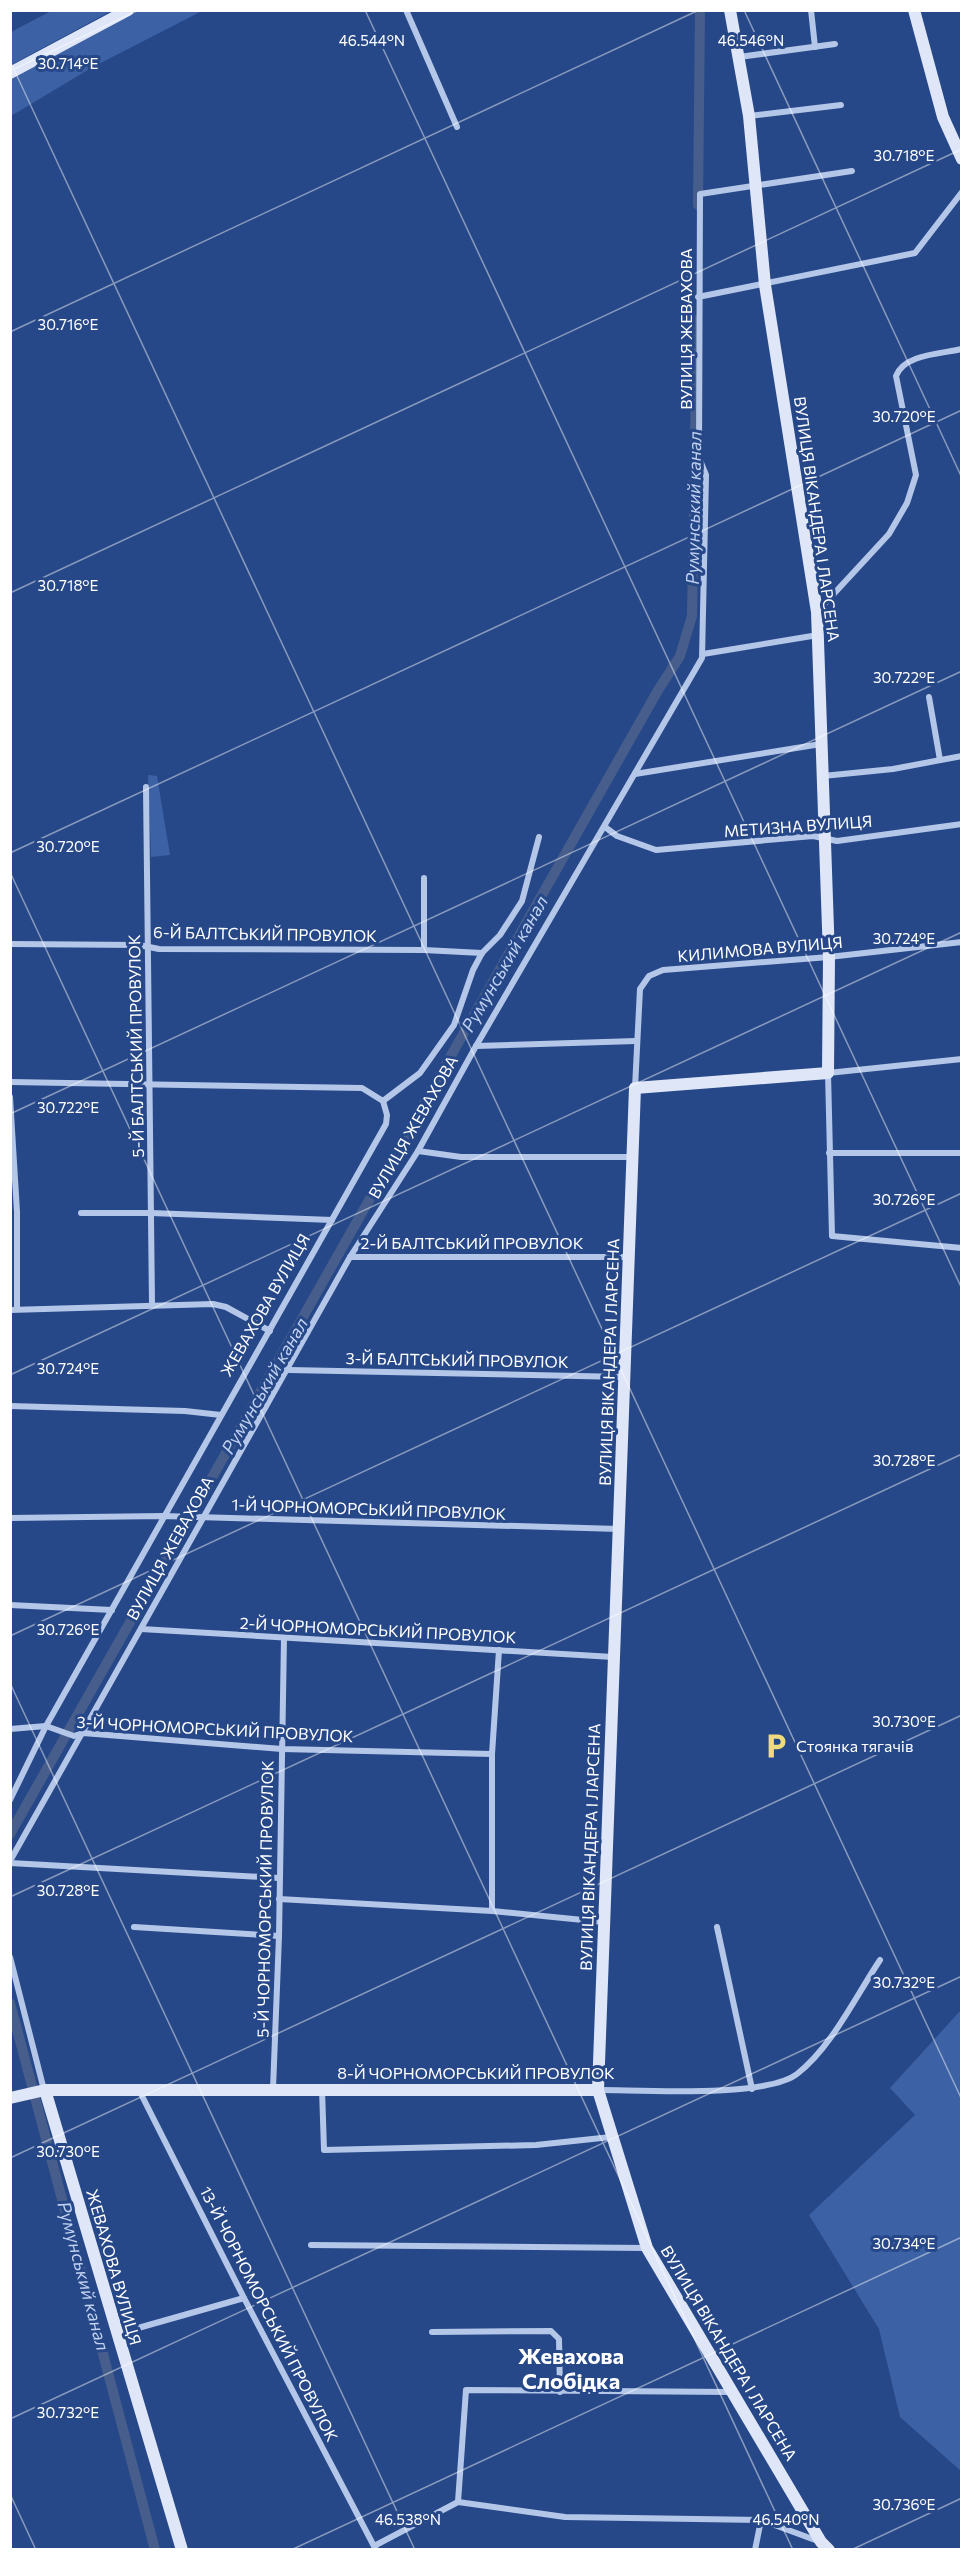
<svg xmlns="http://www.w3.org/2000/svg" width="972" height="2560" viewBox="0 0 972 2560" font-family="Commissioner,sans-serif">
  <style>
    .green { fill: #3c61a4 }
    .lines { fill: none; stroke-linecap: round; stroke-linejoin: round }
    .canal { stroke: #475e8c; stroke-width: 10 }
    .street { stroke: #b4c7e9; stroke-width: 6 }
    .secondary { stroke: #dee6f8; stroke-width: 12 }
    .ticks { fill: none; stroke: #fff; stroke-width: 1.5; stroke-opacity: 0.45 }
    .labels { text-anchor: middle; stroke-width: 6; stroke-linejoin: round; paint-order: stroke }
    .street-label { font-size: 16px; fill: #fff; stroke: #274888 }
    .poi-label { font-size: 16px; fill: #fff; stroke: #274888; text-anchor: start }
    .water-label { font-size: 18px; font-style: italic; fill: #c0d1f0; stroke: #274888 }
    .district-label { font-size: 22px; font-weight: bold; fill: #fff; stroke: #274888 }
    .ticks-label { font-size: 15px; text-anchor: middle; fill: #fff; stroke: #274888; stroke-width: 6; stroke-linejoin: round; paint-order: stroke }
  </style>
  <rect width="100%" height="100%" fill="#274888"/>
  <g class="green">
    <path d="M53,10L111,11L11,65V32Z"/>
    <path d="M138,11H202L91,68L11,116L10,76Z"/>
    <path d="M148,775L157,776L170,855L151,857Z"/>
    <path d="M961,2010V2471L900,2417L879,2329L809,2215L915,2115L890,2088Z"/>
  </g>
  <g class="lines">
    <g class="canal">
      <path d="M698,205L700,10"/>
      <path d="M10,1834L657,692L680,656L692,616L697,320"/>
      <path d="M10,2003L155,2550"/>
    </g>
    <g class="street">
      <path d="M406,10L457,127"/>
      <path d="M811,10L815,47"/>
      <path d="M739,57L835,44"/>
      <path d="M749,116L841,105"/>
      <path d="M698,297L915,253L962,192"/>
      <path d="M817,612L889,534L907,503L916,475L896,376C904,354 941,354 962,349"/>
      <path d="M703,654L818,635"/>
      <path d="M929,697L940,760"/>
      <path d="M635,774L821,744"/>
      <path d="M823,776L893,769L962,756"/>
      <path d="M146,787L152,1304"/>
      <path d="M605,827L617,836L656,850L813,836L837,841L962,824"/>
      <path d="M10,944L139,945L159,949L424,950L482,953"/>
      <path d="M424,950V878"/>
      <path d="M476,1046L636,1041"/>
      <path d="M962,1059L828,1073L832,1236L962,1248"/>
      <path d="M10,1082L362,1088L383,1101L387,1115L386,1124L46,1726L10,1800"/>
      <path d="M635,1088L640,989L649,976L663,970L829,957L962,942"/>
      <path d="M10,1097L17,1212V1309"/>
      <path d="M383,1101L420,1073L454,1025L473,970L482,953L500,935L522,901L539,837"/>
      <path d="M418,1151L461,1157H633"/>
      <path d="M829,1153H962"/>
      <path d="M81,1213H151L332,1220"/>
      <path d="M350,1257H629"/>
      <path d="M10,1310L213,1304L226,1307L270,1331"/>
      <path d="M289,1370L624,1377"/>
      <path d="M10,1406L185,1411L221,1415"/>
      <path d="M10,1518L163,1516L619,1529"/>
      <path d="M10,1605L112,1610"/>
      <path d="M141,1629L613,1657"/>
      <path d="M10,1729L46,1726L74,1736L83,1733L282,1749L492,1754"/>
      <path d="M10,1861L350,1257L418,1151L476,1046L702,658L706,475L699,458L700,194L852,171"/>
      <path d="M10,1863L279,1878"/>
      <path d="M279,1899L492,1911L603,1922"/>
      <path d="M492,1911V1754L499,1650"/>
      <path d="M134,1927L279,1936"/>
      <path d="M717,1927L752,2089"/>
      <path d="M10,1957L44,2090"/>
      <path d="M273,2089L279,1936L284,1638"/>
      <path d="M322,2089L324,2150L536,2145L611,2137"/>
      <path d="M139,2090L244,2298L376,2550"/>
      <path d="M599,2090C642,2090 766,2098 797,2074C831,2048 856,1996 880,1960"/>
      <path d="M311,2245L646,2248"/>
      <path d="M432,2332L551,2331L559,2339L560,2392"/>
      <path d="M117,2334L244,2298"/>
      <path d="M458,2502L466,2390L731,2392"/>
      <path d="M374,2546L458,2502L565,2517L761,2520"/>
      <path d="M755,2550L761,2520L818,2541"/>
    </g>
    <g class="secondary">
      <path d="M730,10L749,116L765,285L817,612L829,957L828,1073L635,1088L598,2090L647,2248L821,2542L829,2550"/>
      <path d="M914,10L943,117L962,159"/>
      <path d="M10,73L128,10"/>
      <path d="M45,2090L182,2550"/>
      <path d="M10,2098L45,2090H598"/>
    </g>
  </g>
  <path class="ticks" d="M365,10L962,1289M744,10L962,478M10,61L962,2100M10,71L139,10M10,332L699,10M10,593L962,149M10,853L962,410M10,872L793,2550M10,1114L962,671M10,1375L962,932M10,1636L962,1193M10,1683L415,2550M10,1897L962,1454M10,2158L962,1715M10,2419L962,1976M10,2494L36,2550M291,2550L962,2237M851,2550L962,2498"/>
  <defs>
    <symbol id="parking-bare" viewBox="-9 -9 18 18"><path d="M-3.5-5.5H1a3.5 3.5 0 0 1 0 7H-1V5.5H-3.5ZM-1-3.4V-.6H.8a1.4 1.4 0 0 0 0-2.8Z" fill="#f1da7a" stroke="#274888" stroke-width="2.5" paint-order="stroke"/></symbol>
  </defs>
  <g fill-rule="evenodd">
    <use href="#parking-bare" x="757" y="1727" width="38" height="38"/>
  </g>
  <g class="labels">
    <g class="street-label">
      <text transform="translate(686 329) rotate(-90)" y="6">ВУЛИЦЯ ЖЕВАХОВА</text>
      <text transform="translate(817 519) rotate(82)" y="6">ВУЛИЦЯ ВІКАНДЕРА І ЛАРСЕНА</text>
      <text transform="translate(798 826) rotate(-4)" y="6">МЕТИЗНА ВУЛИЦЯ</text>
      <text transform="translate(265 934) rotate(1)" y="6">6-Й БАЛТСЬКИЙ ПРОВУЛОК</text>
      <text transform="translate(760 949) rotate(-5)" y="6">КИЛИМОВА ВУЛИЦЯ</text>
      <text transform="translate(136 1046) rotate(-91)" y="6">5-Й БАЛТСЬКИЙ ПРОВУЛОК</text>
      <text transform="translate(413 1127) rotate(-60)" y="6">ВУЛИЦЯ ЖЕВАХОВА</text>
      <text x="472" y="1249">2-Й БАЛТСЬКИЙ ПРОВУЛОК</text>
      <text transform="translate(265 1305) rotate(-60)" y="6">ЖЕВАХОВА ВУЛИЦЯ</text>
      <text transform="translate(457 1360) rotate(1)" y="6">3-Й БАЛТСЬКИЙ ПРОВУЛОК</text>
      <text transform="translate(609 1362) rotate(-88)" y="6">ВУЛИЦЯ ВІКАНДЕРА І ЛАРСЕНА</text>
      <text transform="translate(369 1509) rotate(2)" y="6">1-Й ЧОРНОМОРСЬКИЙ ПРОВУЛОК</text>
      <text transform="translate(170 1548) rotate(-61)" y="6">ВУЛИЦЯ ЖЕВАХОВА</text>
      <text transform="translate(378 1630) rotate(3)" y="6">2-Й ЧОРНОМОРСЬКИЙ ПРОВУЛОК</text>
      <text transform="translate(215 1729) rotate(3)" y="6">3-Й ЧОРНОМОРСЬКИЙ ПРОВУЛОК</text>
      <text transform="translate(590 1847) rotate(-88)" y="6">ВУЛИЦЯ ВІКАНДЕРА І ЛАРСЕНА</text>
      <text transform="translate(265 1899) rotate(-89)" y="6">5-Й ЧОРНОМОРСЬКИЙ ПРОВУЛОК</text>
      <text x="476" y="2079">8-Й ЧОРНОМОРСЬКИЙ ПРОВУЛОК</text>
      <text transform="translate(114 2267) rotate(74)" y="6">ЖЕВАХОВА ВУЛИЦЯ</text>
      <text transform="translate(269 2314) rotate(63)" y="6">13-Й ЧОРНОМОРСЬКИЙ ПРОВУЛОК</text>
      <text transform="translate(729 2353) rotate(59)" y="6">ВУЛИЦЯ ВІКАНДЕРА І ЛАРСЕНА</text>
    </g>
    <g class="poi-label">
      <text x="796" y="1752">Стоянка тягачів</text>
    </g>
    <g class="water-label">
      <text transform="translate(694 508) rotate(-89)" y="6">Румунський канал</text>
      <text transform="translate(505 964) rotate(-60)" y="6">Румунський канал</text>
      <text transform="translate(265 1386) rotate(-60)" y="6">Румунський канал</text>
      <text transform="translate(83 2276) rotate(75)" y="6">Румунський канал</text>
    </g>
    <g class="district-label">
      <text x="571" y="2364">Жевахова<tspan x="571" dy="25">Слобідка</tspan></text>
    </g>
  </g>
  <g class="ticks-label">
    <text x="372" y="46">46.544°N</text>
    <text x="751" y="46">46.546°N</text>
    <text x="68" y="69">30.714°E</text>
    <text x="904" y="161">30.718°E</text>
    <text x="68" y="330">30.716°E</text>
    <text x="904" y="422">30.720°E</text>
    <text x="68" y="591">30.718°E</text>
    <text x="904" y="683">30.722°E</text>
    <text x="68" y="852">30.720°E</text>
    <text x="904" y="944">30.724°E</text>
    <text x="68" y="1113">30.722°E</text>
    <text x="904" y="1205">30.726°E</text>
    <text x="68" y="1374">30.724°E</text>
    <text x="904" y="1466">30.728°E</text>
    <text x="68" y="1635">30.726°E</text>
    <text x="904" y="1727">30.730°E</text>
    <text x="68" y="1896">30.728°E</text>
    <text x="904" y="1988">30.732°E</text>
    <text x="68" y="2157">30.730°E</text>
    <text x="904" y="2249">30.734°E</text>
    <text x="68" y="2418">30.732°E</text>
    <text x="904" y="2510">30.736°E</text>
    <text x="408" y="2525">46.538°N</text>
    <text x="786" y="2525">46.540°N</text>
  </g>
  <rect width="972" height="2560" fill="none" stroke="#ffffff" stroke-width="24"/>
</svg>
